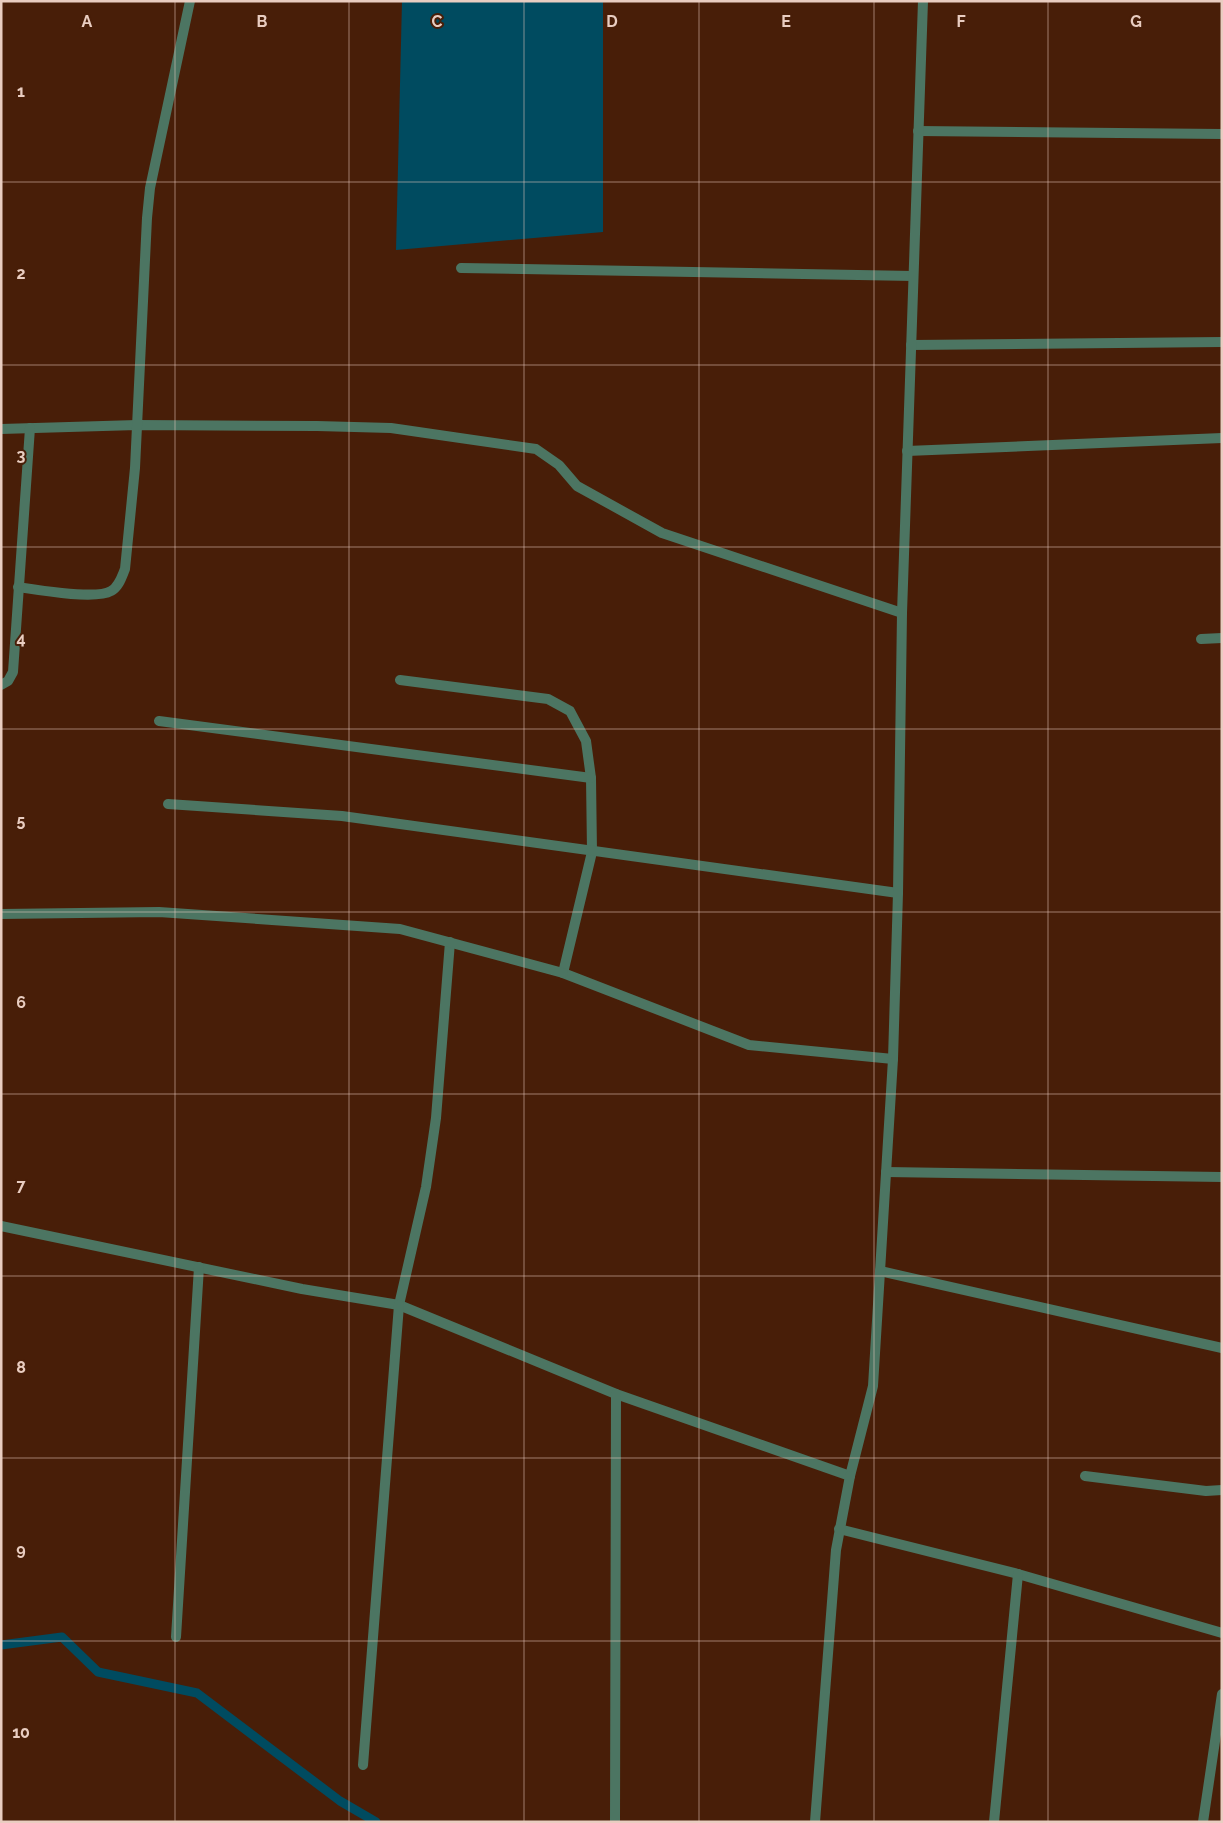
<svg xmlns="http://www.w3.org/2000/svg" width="1223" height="1823" viewBox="0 0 1223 1823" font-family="Raleway,sans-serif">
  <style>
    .water { fill: #004b60 }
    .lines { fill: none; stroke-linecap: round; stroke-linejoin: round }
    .stream { stroke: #004b60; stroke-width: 9 }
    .service { stroke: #4c7562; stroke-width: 10 }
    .minor { stroke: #4c7562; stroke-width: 10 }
    .grid { fill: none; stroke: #e9cdc1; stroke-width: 1; stroke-opacity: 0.55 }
    .grid-label { font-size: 16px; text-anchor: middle; font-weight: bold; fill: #e9cdc1; stroke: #481e08; stroke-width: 4; stroke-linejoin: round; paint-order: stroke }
  </style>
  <rect width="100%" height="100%" fill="#481e08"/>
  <path class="water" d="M402,1H603V232L396,250Z"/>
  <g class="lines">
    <path class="stream" d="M1,1645L62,1637L98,1672L197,1693L340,1801L376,1822"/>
    <g class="service">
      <path d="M461,268L913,276"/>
      <path d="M880,1271L1222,1348"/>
      <path d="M399,1305L426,1187L436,1118L450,942"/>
      <path d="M1085,1476L1206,1491L1222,1490"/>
    </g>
    <g class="minor">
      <path d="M918,131L1222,134"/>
      <path d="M911,345L1222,342"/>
      <path d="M1,429L137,425L317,426L391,428L536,449L559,465L577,486L662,533L902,613"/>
      <path d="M907,451L1222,438"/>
      <path d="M18,587C38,590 96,600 111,591C119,587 122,576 125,569L135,468L147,218L150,188L190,1"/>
      <path d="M1201,639L1222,638"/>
      <path d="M400,680L548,699L570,711L586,741L591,778L592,852L563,973L749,1045L893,1059"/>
      <path d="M1,685L8,681L13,672L30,428"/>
      <path d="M159,721L591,778"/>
      <path d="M168,804L342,816L898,893"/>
      <path d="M1,914L159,912L400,929L563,973"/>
      <path d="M886,1172L1222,1177"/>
      <path d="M1,1226L302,1289L399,1305L616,1394L850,1476L873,1386L893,1059L898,893L902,613L923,1"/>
      <path d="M839,1529L1018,1574L1222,1633"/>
      <path d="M176,1637L199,1267"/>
      <path d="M363,1765L399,1305"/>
      <path d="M615,1822L616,1394"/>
      <path d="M815,1822L836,1550L850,1476"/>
      <path d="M994,1822L1018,1574"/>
      <path d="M1203,1822L1222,1694"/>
    </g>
  </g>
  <path class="grid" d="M175,1V1822M349,1V1822M524,1V1822M699,1V1822M874,1V1822M1048,1V1822M1,182H1222M1,365H1222M1,547H1222M1,729H1222M1,912H1222M1,1094H1222M1,1276H1222M1,1458H1222M1,1641H1222"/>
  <g class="grid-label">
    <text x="87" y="27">A</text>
    <text x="262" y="27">B</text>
    <text x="437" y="27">C</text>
    <text x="612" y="27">D</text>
    <text x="786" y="27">E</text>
    <text x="961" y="27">F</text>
    <text x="1136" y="27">G</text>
    <text x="21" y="97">1</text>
    <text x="21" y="279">2</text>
    <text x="21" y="461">3</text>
    <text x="21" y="644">4</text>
    <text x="21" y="826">5</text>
    <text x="21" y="1008">6</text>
    <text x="21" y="1191">7</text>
    <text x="21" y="1373">8</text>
    <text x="21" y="1555">9</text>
    <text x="21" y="1738">10</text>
  </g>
  <rect width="1223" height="1823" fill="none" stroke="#e9cdc1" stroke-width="5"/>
</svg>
